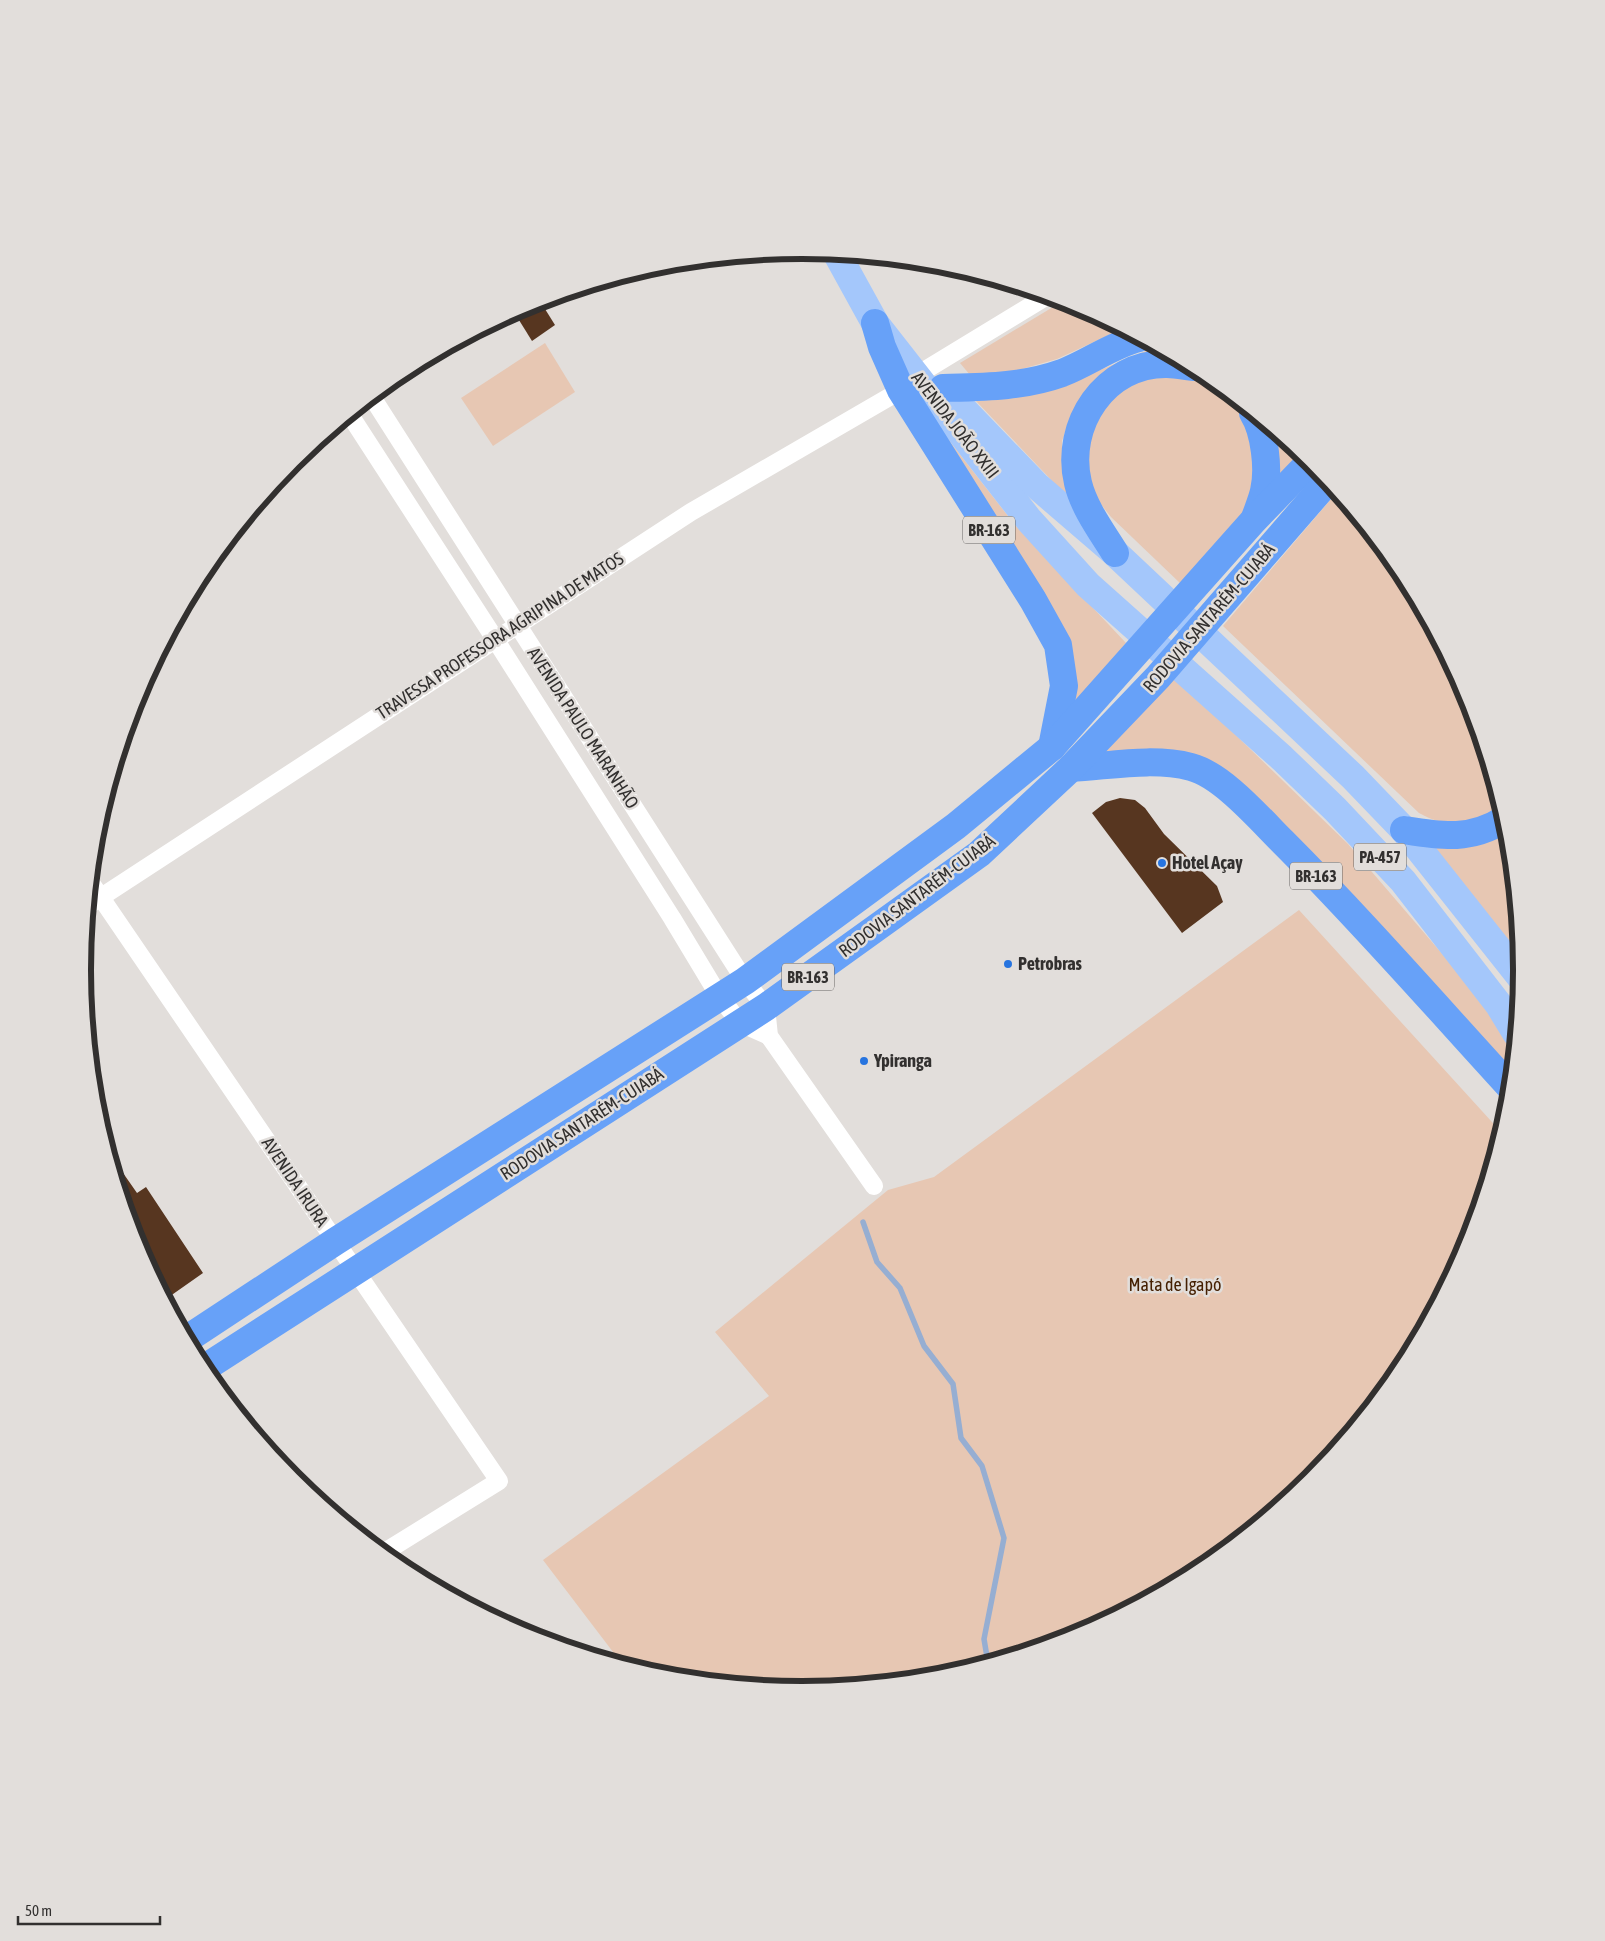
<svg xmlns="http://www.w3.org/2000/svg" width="1605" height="1941" viewBox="0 0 1605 1941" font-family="'Asap Condensed',sans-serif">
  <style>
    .green { fill: #e7c7b3 }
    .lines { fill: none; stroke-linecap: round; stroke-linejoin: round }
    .stream { stroke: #96aed2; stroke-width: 5.5 }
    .building { fill: #573620 }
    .path { stroke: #8d8a87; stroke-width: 3; stroke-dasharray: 5 2.5; stroke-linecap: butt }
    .street { stroke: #fff; stroke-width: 18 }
    .primary { stroke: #a4c7fb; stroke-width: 28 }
    .highway { stroke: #67a1f8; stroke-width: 28 }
    .poi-dot { fill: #2774df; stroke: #e2dedb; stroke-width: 2 }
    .labels { text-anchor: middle; stroke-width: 5; stroke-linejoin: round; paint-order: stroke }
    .shield { fill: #e2dedb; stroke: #676463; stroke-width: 1 }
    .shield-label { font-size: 16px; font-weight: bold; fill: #32302f }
    .street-label { font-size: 18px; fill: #32302f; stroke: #e2dedb }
    .poi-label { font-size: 18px; font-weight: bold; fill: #32302f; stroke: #e2dedb; text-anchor: start }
    .park-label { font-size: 18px; fill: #452002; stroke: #e2dedb }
    .rim { fill: none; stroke: #32302f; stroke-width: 6 }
  </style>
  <rect width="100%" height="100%" fill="#e2dedb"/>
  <g class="green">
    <path d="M1063,301L1078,305L1122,329L1057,359L1001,375H970L960,363Z"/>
    <path d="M545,343L575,392L493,446L461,398Z"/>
    <path d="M1151,349H1159L1167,353L1070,418L1062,441V465L1077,507L976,401L1011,398L1083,377Z"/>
    <path d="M1179,376L1211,384L1236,403L1250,427L1254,459L1252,485L1244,511L1181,584L1111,517L1092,493L1083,464L1100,410L1123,390L1145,379Z"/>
    <path d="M915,397L1015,525L1126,643L1066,716L1071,687Z"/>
    <path d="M1270,427L1301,453L1279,477Z"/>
    <path d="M1337,492L1401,571L1468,695L1502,810L1499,812C1466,821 1452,831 1419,813L1223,626Z"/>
    <path d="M1175,676L1348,844L1450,963L1515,1048L1511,1088L1220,782L1090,767Z"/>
    <path d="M1509,833L1522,963L1433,846L1485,843Z"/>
    <path d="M1299,910L1502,1133L1468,1246L1401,1371L1311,1480L1202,1569L1078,1636L943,1677L802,1690L662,1677L605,1659L613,1652L543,1560L769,1396L715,1332L888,1190L934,1177Z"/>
  </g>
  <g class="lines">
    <path class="stream" d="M863,1222L877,1262L900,1288L924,1346L953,1384L961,1438L982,1466L1004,1538L984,1639L988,1663"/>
  </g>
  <g class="building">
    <path d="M540,301L555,325L532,341L514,312Z"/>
    <path d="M1120,798L1135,800L1145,808L1164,834L1217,886L1223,902L1182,933L1092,813L1106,802Z"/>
    <path d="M114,1160L137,1193L146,1187L203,1273L166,1299L137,1246L112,1161Z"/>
  </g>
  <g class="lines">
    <path class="path" d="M1503,1109L1508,1114"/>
    <g class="street">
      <path d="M927,369L1047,296"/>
      <path d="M372,397L745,981L766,1007L769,1036L874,1186"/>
      <path d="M350,415L495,639L672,918L719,996L740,1023L769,1036"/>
      <path d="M91,883L499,1481L383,1553"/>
      <path d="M89,905L691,512L910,385"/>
    </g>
    <g class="primary">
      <path d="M837,254L875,323L1029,520L1088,585L1282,758L1335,809L1403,881L1499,1005L1516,1033"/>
      <path d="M956,402L1036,485L1115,553L1353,777L1404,830L1522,979"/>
    </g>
    <g class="highway">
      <path d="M875,323L882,347L901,390L1033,600L1058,645L1064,686L1052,747"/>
      <path d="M943,388C984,387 1023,387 1062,373C1088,363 1112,345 1139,338"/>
      <path d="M1253,413C1265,432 1269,470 1264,491C1262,500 1258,509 1255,518"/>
      <path d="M1115,553C1102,532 1084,508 1078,483C1064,425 1105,363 1167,364C1176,364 1185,366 1194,367"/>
      <path d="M1071,768C1110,766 1152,757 1191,767C1222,775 1259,818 1282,841C1361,920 1435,1005 1511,1088"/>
      <path d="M1404,830C1442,836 1470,841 1505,819"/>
      <path d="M187,1339L336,1241L745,981L956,826L1052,747L1254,520L1311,461"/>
      <path d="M203,1369L766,1007L979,854L1071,768L1158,677L1328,481"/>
    </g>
  </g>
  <g class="poi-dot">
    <circle cx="1162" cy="863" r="5"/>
    <circle cx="1008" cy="964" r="5"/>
    <circle cx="864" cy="1061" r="5"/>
  </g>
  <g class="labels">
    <g class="shield">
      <rect x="963" y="516.5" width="52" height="27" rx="4"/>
      <rect x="1354" y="843.5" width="52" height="27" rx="4"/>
      <rect x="1290" y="862.5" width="52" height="27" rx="4"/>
      <rect x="782" y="963.5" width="52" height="27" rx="4"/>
    </g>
    <g class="shield-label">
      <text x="989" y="536">BR-163</text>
      <text x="1380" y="863">PA-457</text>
      <text x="1316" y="882">BR-163</text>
      <text x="808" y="983">BR-163</text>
    </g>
    <g class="street-label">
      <text transform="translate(955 425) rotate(52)" y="6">AVENIDA JOÃO XXIII</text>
      <text transform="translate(1209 618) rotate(-49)" y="6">RODOVIA SANTARÉM-CUIABÁ</text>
      <text transform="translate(500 636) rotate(-33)" y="6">TRAVESSA PROFESSORA AGRIPINA DE MATOS</text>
      <text transform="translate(583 728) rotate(57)" y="6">AVENIDA PAULO MARANHÃO</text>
      <text transform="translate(917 896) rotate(-37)" y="6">RODOVIA SANTARÉM-CUIABÁ</text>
      <text transform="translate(582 1124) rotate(-33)" y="6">RODOVIA SANTARÉM-CUIABÁ</text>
      <text transform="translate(295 1182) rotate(56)" y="6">AVENIDA IRURA</text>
    </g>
    <g class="poi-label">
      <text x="1172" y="869">Hotel Açay</text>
      <text x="1018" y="970">Petrobras</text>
      <text x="874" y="1067">Ypiranga</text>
    </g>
    <g class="park-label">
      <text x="1175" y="1291">Mata de Igapó</text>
    </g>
  </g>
  <path d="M0 0H1605V1941H0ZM91 970a711 711 0 1 1 1422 0a711 711 0 1 1-1422 0Z" fill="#e2dedb" fill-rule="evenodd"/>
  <path class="rim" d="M91 970a711 711 0 1 1 1422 0a711 711 0 1 1-1422 0Z"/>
  <path d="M18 1916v8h142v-8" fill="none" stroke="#32302f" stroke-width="2.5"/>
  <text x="25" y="1916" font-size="15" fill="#32302f" stroke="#e2dedb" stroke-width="4" paint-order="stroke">50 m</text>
</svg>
